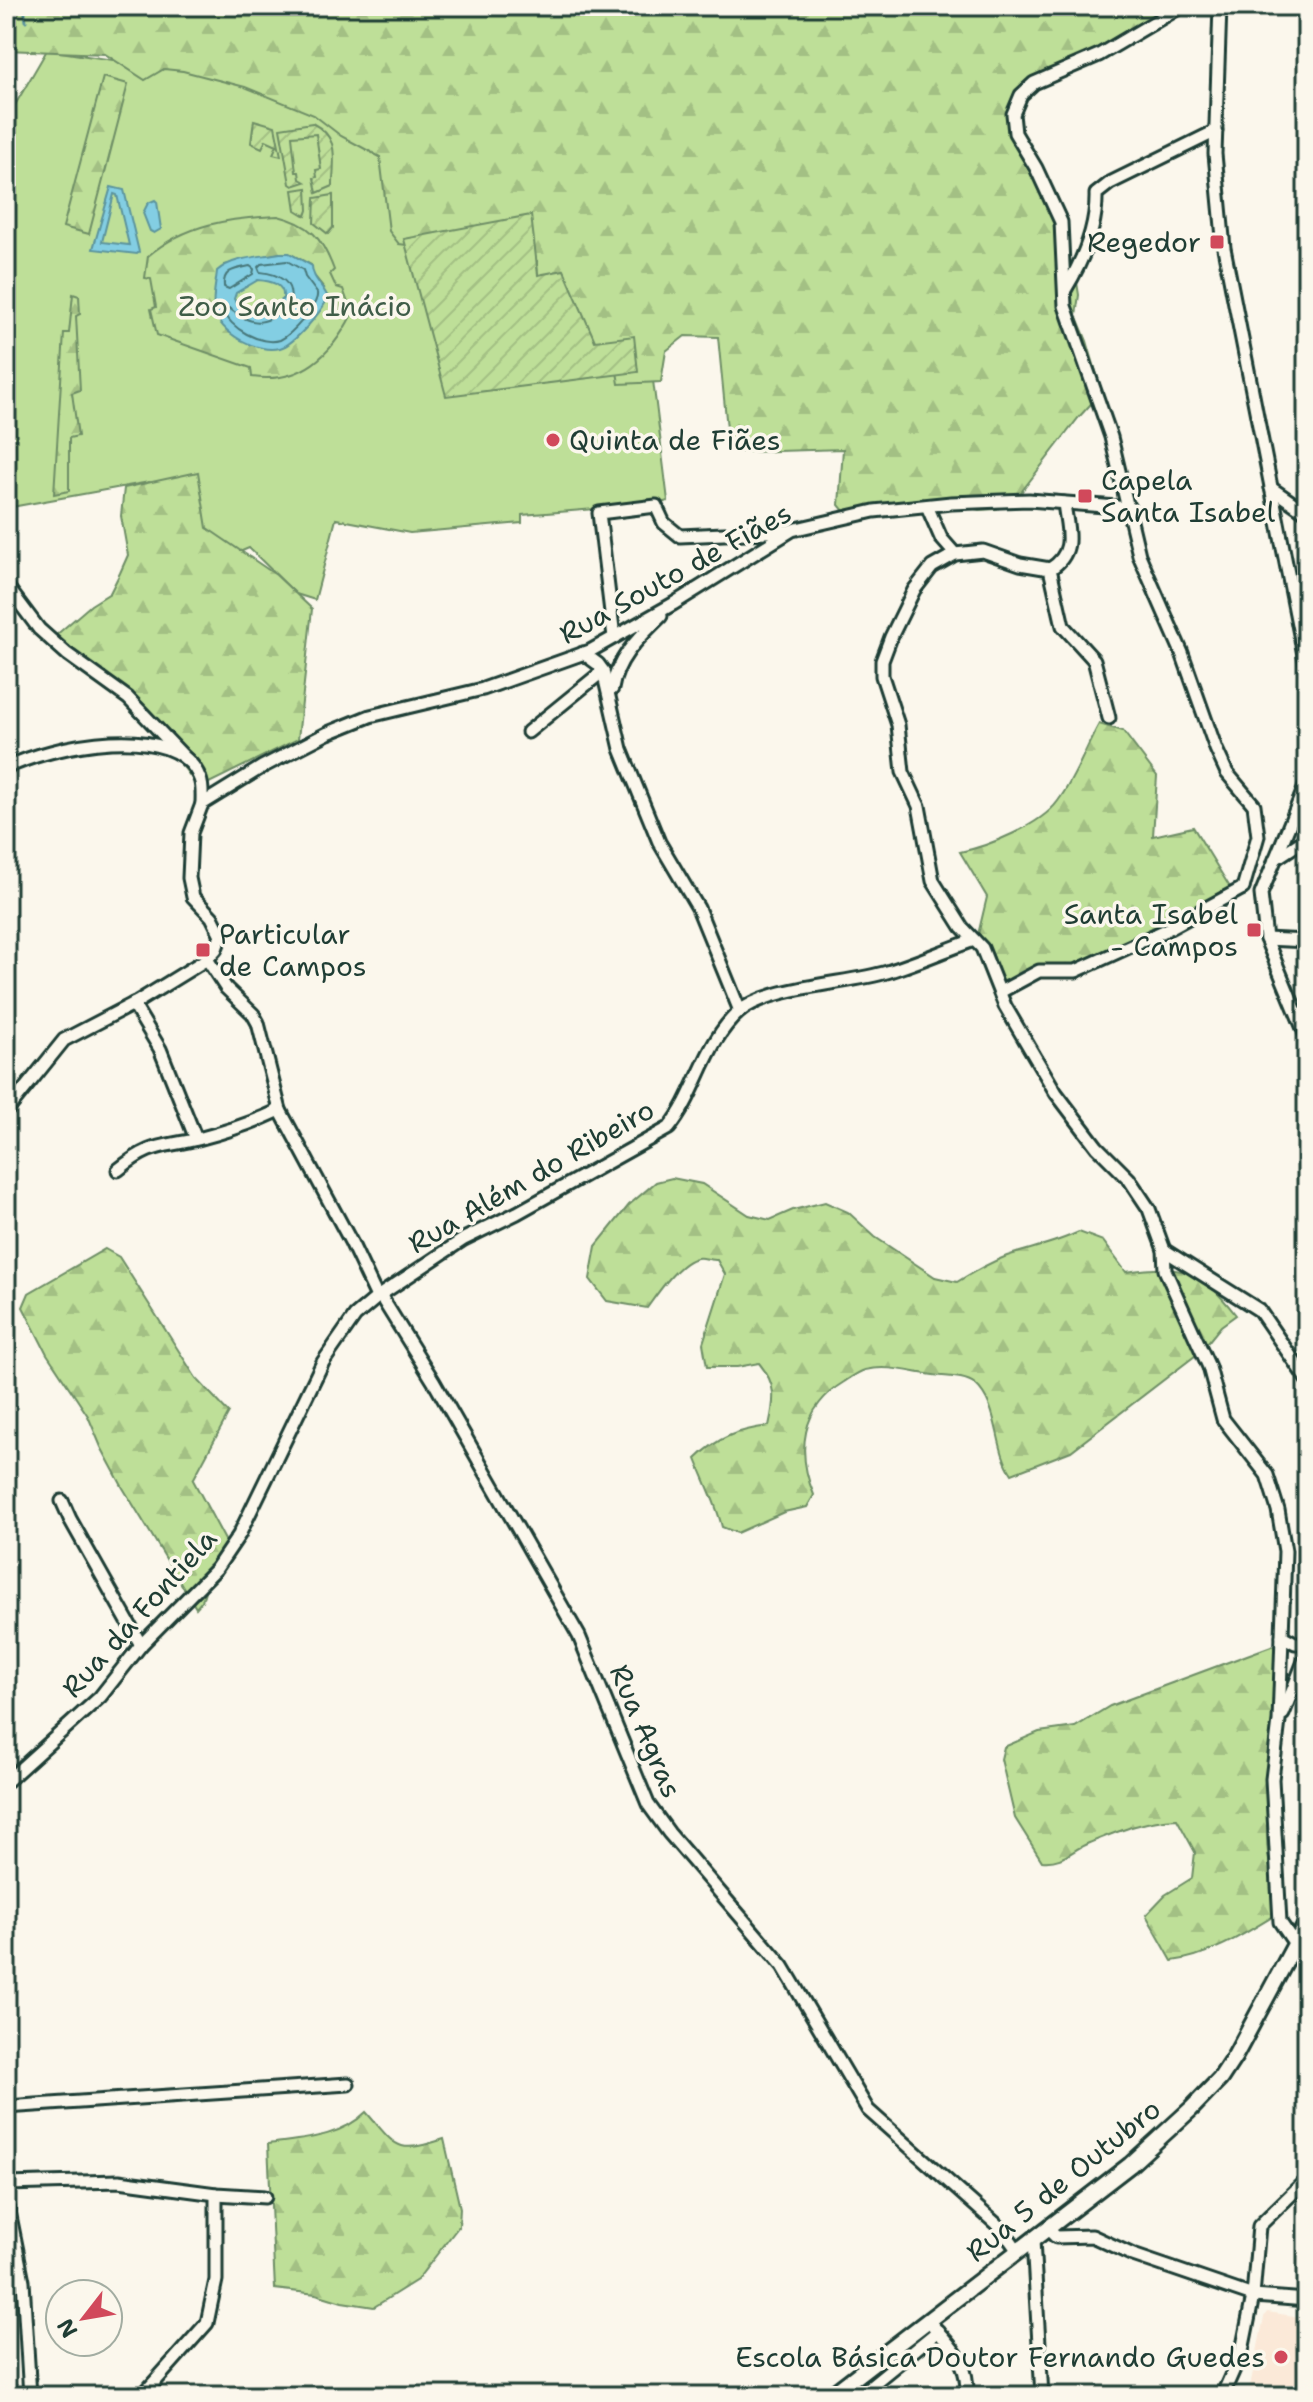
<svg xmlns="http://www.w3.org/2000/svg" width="1313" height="2402" viewBox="0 0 1313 2402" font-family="'Shantell Sans',sans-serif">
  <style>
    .built { fill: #fbe9d8 }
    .green { fill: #bedf98; stroke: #6e8e66; stroke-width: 2 }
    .forest { fill: url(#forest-firs); stroke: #6e8e66; stroke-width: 2; fill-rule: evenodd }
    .garden { fill: url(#garden-furrows); stroke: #6e8e66; stroke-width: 2 }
    .water { fill: #83cee3; stroke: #5b949d; stroke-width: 2; fill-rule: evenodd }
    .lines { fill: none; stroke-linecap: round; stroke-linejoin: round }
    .shore { stroke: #47777a; stroke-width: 2 }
    .stream { stroke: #5b949d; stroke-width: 3 }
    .minor-casing { stroke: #1f3d34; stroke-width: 17 }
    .tertiary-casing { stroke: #1f3d34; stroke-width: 20 }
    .minor { stroke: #fbf7ec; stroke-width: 11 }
    .tertiary { stroke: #fbf7ec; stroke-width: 14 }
    .poi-dot { fill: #d1495b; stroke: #fbf7ec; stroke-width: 3 }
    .labels { text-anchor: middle; stroke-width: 7; stroke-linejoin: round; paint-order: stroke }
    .poi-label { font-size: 28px; fill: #1f3d34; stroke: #fbf7ec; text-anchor: end }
    .park-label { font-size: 28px; fill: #3f5d48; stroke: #fbf7ec }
    .street-label { font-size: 28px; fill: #1f3d34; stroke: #fbf7ec }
  </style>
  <defs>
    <pattern id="forest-firs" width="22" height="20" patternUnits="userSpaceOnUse" patternTransform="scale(2)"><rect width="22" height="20" fill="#bedf98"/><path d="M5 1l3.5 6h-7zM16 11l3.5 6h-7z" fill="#a3c084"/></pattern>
    <pattern id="garden-furrows" width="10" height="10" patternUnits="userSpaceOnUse" patternTransform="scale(2)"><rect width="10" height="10" fill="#bedf98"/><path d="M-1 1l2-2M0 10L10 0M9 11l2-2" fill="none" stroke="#a3c084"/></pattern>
  </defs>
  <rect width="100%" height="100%" fill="#fbf7ec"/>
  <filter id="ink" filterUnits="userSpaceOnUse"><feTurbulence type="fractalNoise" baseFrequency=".0125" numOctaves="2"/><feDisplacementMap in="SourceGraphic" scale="16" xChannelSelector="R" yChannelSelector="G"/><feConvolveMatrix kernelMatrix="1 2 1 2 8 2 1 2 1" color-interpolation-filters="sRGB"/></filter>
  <g filter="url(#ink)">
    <path class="built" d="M1267,2312L1307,2318V2396H1248L1264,2317Z"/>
    <path class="green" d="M47,50L345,95L643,300L668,501L657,504L522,515V523L410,533L336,519L315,600L296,594L249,548L235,554L184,515L187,493L149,482L6,508V89L15,105Z"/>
    <g class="forest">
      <path d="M6,6H1187L1039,86L1022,101L1015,127L1076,276L1079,295L1076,315L1087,341L1102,392L1079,417L1015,500L997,509L979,510L961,506L848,516L839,505L843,449L741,452L729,449L718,337L685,336L666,351L661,382L619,384L612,341L595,342L538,275L537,261L399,244L389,231L380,157L341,136L314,115L245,87L183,71L164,69L145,80L105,54L6,50Z"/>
      <path d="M103,77L128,84L89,234L63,227Z"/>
      <path d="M278,216C311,224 322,238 334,270L330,274L336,287L343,289L352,314C331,356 301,384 252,377L251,368L157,335L151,309L156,307L151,279L145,278L148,256C186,224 229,218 278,216ZM280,253H289L311,265L312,273L324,288L235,336C205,310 216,300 224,265Z"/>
      <path d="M73,294L79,296L80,314L76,316L80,390L72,393L78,436L69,438V491L54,494L64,333H69Z"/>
      <path d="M198,472L207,528L276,575L312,609L298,739L199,788L131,697L60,651L55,636L91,605L110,593L120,573L128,555L121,516L124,488Z"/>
      <path d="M1099,724L1123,731L1157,776L1153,836L1193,827L1231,889L1111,949L1005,991L992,953L977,939L987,897L960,852C989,846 1041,825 1058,801C1076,777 1085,749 1099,724Z"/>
      <path d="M672,1178L702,1184L749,1215L770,1220L793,1210L825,1202L848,1212L875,1237L935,1277L957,1282C973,1272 989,1263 1007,1256C1031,1248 1056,1243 1079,1232L1103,1241L1126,1272C1183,1264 1200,1269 1236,1315L1221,1326L1200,1352L1071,1451L1012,1474C994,1449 1000,1406 975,1384C964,1375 941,1377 927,1374C907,1371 886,1365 865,1370C858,1372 850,1378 844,1382C801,1408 796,1451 814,1495L807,1507L784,1512L737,1533L722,1527C716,1503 705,1482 696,1459C718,1437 738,1430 769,1426C775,1399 777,1385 759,1363L737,1367H707L703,1343L725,1274L717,1260C711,1260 702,1257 697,1258C679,1261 657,1294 647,1308L607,1301L590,1279L596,1246L629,1205L656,1182Z"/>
      <path d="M105,1249L119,1257L196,1378L229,1413L193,1480L226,1542L224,1555L209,1578L202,1601L196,1608L123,1488L101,1447L88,1416L47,1354L23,1307L29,1293Z"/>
      <path d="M1274,1645C1278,1708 1267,1770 1267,1833C1266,1860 1275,1887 1277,1914C1244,1934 1211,1956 1172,1961L1146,1915L1165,1895L1192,1878L1195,1852L1177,1819C1145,1820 1119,1831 1089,1843C1071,1850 1064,1863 1042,1861L1015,1818L1001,1759L1004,1747L1039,1732L1075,1727L1110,1706Z"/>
      <path d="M366,2112C397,2147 395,2155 444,2139L460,2208L459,2226L417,2280L374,2307L342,2302L316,2294L275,2289L268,2144C302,2139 340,2138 366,2112Z"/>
    </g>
    <g class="garden">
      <path d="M254,120L275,126L281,156L273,154L277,145L266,140L262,148L251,143Z"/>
      <path d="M312,123C341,138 333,158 333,186L317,193L314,178L317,177L316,170L321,169L316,134L292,136L296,172H299L300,179L305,182L293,186L290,184L280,128Z"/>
      <path d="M307,188L308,210L306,216L296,210L293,190Z"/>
      <path d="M333,195V228L328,234L314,223L315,198Z"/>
      <path d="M531,215L538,275L564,270L595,341L634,336L638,372L446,396L404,239Z"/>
    </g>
    <g class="water">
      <path d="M111,187L124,190L139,252L137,254L93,249ZM114,194L117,195L129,245L102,242Z"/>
      <path d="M155,200L157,202L161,229L154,233L150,231L143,213L148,203Z"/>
      <path d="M280,253H289L312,266C312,279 324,286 328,298C321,312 295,344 280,348C258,354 218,333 214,309C212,298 216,283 217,271C233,257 259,257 280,253ZM258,280C271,281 285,284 283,299C266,314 248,323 234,299L236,293Z"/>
    </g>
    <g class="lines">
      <g class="shore">
        <path d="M287,261L303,270L305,277L317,293C319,305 291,335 280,340C262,346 228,328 224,310L229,308C253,328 268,326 290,303C294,282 280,274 260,272L258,267L261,264Z"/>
        <path d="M250,266L254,269L253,274L229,289L224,287C222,270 235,269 250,266Z"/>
      </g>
      <path class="stream" d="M24,6L26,21"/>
      <defs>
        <g id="minor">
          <path d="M1182,6L1099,55L1034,83L1021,95L1013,114L1015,133L1036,168L1061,222L1065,306L1111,437L1139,555L1182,653L1216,749L1227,773L1254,805L1258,836L1243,888"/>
          <path d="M1220,6L1215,154L1224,248L1307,670"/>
          <path d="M1065,290C1082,262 1097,228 1096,194L1110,183L1216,131"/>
          <path d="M1271,488L1307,513"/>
          <path d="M1064,503C1067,530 1077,552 1050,569L1020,564L983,551L955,554L932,567L914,590L891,637L882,661V676L898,725L903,772L919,806L933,881L962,927L982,948L1005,1006L1056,1093L1097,1147L1129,1179L1149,1209L1164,1250L1165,1270L1209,1367L1223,1419L1267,1475L1278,1510L1285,1551L1279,1721L1272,1779L1280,1922L1295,1944L1307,1955"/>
          <path d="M927,506L941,538L955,554"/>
          <path d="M1050,569L1063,626L1094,660L1109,718"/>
          <path d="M6,585L39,629L67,654L128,698L188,761"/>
          <path d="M614,637L599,513L656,506L664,523L680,536L787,531"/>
          <path d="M583,653L598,664L603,671L621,749L659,842L698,908L740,1011"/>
          <path d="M612,689C617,657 639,638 661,616"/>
          <path d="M528,732L603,671"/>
          <path d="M6,768C49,746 178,717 200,779C203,786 202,797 202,804"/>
          <path d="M1307,782L1261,894L1266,939L1307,1038"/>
          <path d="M1275,859L1307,838"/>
          <path d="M1266,939L1307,941"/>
          <path d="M207,959L226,988L253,1014L258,1023L280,1110L351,1242L377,1297"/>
          <path d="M1000,992L1039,971H1076L1164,931L1243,888"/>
          <path d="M133,1004L160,1049L196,1139"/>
          <path d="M6,1112L64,1040L137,1002L207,959L216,949L221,935L212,917L193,897L189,878L191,833L202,804L262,767L328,733L370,716L483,689L590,651L673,604L792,530L874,511L951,503L1029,500L1129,508"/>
          <path d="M118,1170C151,1143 159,1148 198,1139C225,1132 255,1122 280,1110"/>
          <path d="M1164,1250L1259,1310L1307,1380"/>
          <path d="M380,1295L434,1382L579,1636L648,1804L669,1833L783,1966L868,2110L1003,2230L1018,2251"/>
          <path d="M62,1501L70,1519L141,1645"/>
          <path d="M1282,1636L1295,1643H1307"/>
          <path d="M1283,1714L1307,1654"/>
          <path d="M6,1782L100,1697L141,1645L216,1569L239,1535L323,1362L355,1316L380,1295L464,1239L517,1213L669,1128C697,1094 705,1041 739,1012C769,986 848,984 887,972C917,963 945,950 974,940"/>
          <path d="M6,2107L348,2084"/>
          <path d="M6,2184L119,2181L216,2194L265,2197"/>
          <path d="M6,2196L23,2281L30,2396"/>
          <path d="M1048,2229L1056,2237L1092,2236L1133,2255L1253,2296L1307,2300"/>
          <path d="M1033,2240L1042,2396"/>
          <path d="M934,2327C955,2352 968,2361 967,2396"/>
          <path d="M142,2396L207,2323L216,2280V2194"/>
          <path d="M858,2396L938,2331"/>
          <path d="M1222,2396L1242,2351L1253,2296L1259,2226L1307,2179"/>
        </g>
        <path id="tertiary" d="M830,2396L1130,2165L1191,2109L1220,2079L1235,2056L1307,1922"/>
      </defs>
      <use href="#minor" class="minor-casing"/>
      <use href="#tertiary" class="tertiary-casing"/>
      <use href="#minor" class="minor"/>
      <use href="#tertiary" class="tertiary"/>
    </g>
  </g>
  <g class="poi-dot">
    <rect x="1209" y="234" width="16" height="16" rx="4"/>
    <circle cx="553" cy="440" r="8"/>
    <rect x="1077" y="488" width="16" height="16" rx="4"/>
    <rect x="1246" y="922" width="16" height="16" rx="4"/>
    <rect x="195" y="942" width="16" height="16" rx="4"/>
    <circle cx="1281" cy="2357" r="8"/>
  </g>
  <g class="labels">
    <g class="poi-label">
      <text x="1201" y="252">Regedor</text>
      <text x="569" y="450" text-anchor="start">Quinta de Fiães</text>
      <text x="1101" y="490" text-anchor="start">Capela<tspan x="1101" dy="32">Santa Isabel</tspan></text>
      <text x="1238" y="924">Santa Isabel<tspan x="1238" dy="32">- Campos</tspan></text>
      <text x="219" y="944" text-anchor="start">Particular<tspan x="219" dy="32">de Campos</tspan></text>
      <text x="1265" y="2367">Escola Básica Doutor Fernando Guedes</text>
    </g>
    <g class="park-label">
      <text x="295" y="316">Zoo Santo Inácio</text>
    </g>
    <g class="street-label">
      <text transform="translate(675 573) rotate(-29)" y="10">Rua Souto de Fiães</text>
      <text transform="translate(531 1176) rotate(-30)" y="10">Rua Além do Ribeiro</text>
      <text transform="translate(139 1613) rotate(-48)" y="10">Rua da Fontiela</text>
      <text transform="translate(646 1731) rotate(67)" y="10">Rua Agras</text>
      <text transform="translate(1063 2180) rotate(-39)" y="10">Rua 5 de Outubro</text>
    </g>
  </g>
  <rect width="1313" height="2402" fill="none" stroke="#fbf7ec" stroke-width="32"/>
  <rect x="16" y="16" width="1281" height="2370" fill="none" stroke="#1f3d34" stroke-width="3" filter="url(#ink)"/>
  <g transform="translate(84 2318) rotate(239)"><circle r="38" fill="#fbf7ec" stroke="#a3ada2" stroke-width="2"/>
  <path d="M0-6L14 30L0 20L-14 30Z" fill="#d1495b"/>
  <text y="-12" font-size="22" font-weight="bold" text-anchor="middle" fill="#1f3d34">N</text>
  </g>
</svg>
